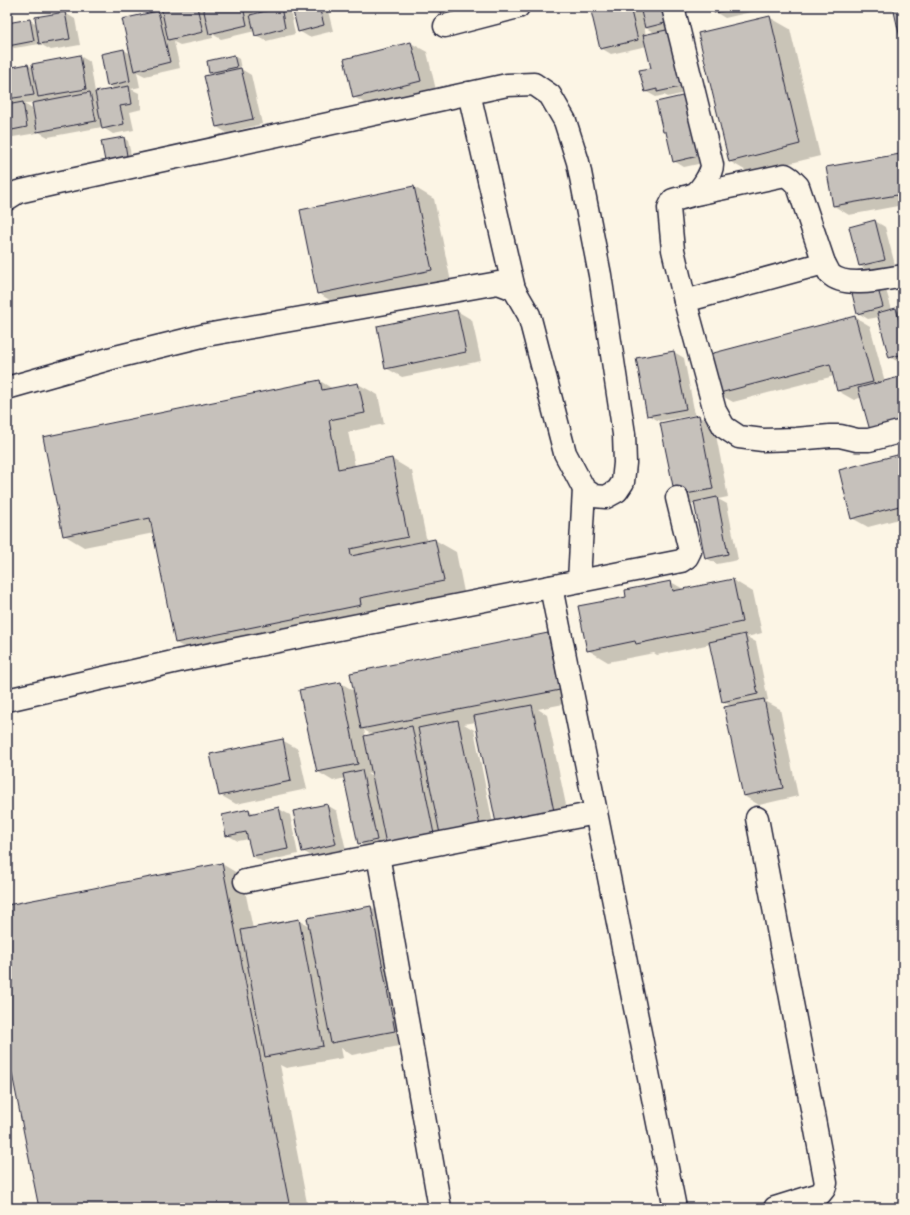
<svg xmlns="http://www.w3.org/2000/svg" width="910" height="1215" viewBox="0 0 910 1215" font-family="Mali,sans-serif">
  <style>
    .shadow { fill: #0003; fill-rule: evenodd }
    .building { fill: #c6c1bb; stroke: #22223b }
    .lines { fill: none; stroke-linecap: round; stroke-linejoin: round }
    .minor-casing { stroke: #22223b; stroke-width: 25 }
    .minor { stroke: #fcf5e5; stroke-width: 22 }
  </style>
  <rect width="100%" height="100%" fill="#fcf5e5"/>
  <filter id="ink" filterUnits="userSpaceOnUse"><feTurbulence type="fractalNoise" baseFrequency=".025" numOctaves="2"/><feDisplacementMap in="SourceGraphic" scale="8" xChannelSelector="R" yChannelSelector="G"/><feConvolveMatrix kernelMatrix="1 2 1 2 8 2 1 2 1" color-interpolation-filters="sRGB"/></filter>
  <g filter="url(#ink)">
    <g class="shadow">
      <path d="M162,7H252L254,15L280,8L291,14L295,34L266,41L256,35L255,31L221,39L212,34L213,38L180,45L174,42L180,68L145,76L137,72L140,87L131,89L139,93L142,109L130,112L134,130L113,134L102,127L48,137L37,131V133L7,138V69L28,65L34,68L80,56L90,62L95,92L115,89L108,85L124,50L131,54L158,12L164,15ZM33,102L34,110L24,104Z"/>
      <path d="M293,7H327L333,31L309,37L299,31Z"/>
      <path d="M441,7H475L478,20Z"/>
      <path d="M613,7H636L641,10V7L683,27L694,91L668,97L664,95L656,97L645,91L652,68L647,46L611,54L601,48ZM644,27L655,33L646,35Z"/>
      <path d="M690,7H712L696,11Z"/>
      <path d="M713,7H763L764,9L725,18L715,12Z"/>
      <path d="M65,13L75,19L80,45L51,50L40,44L14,48L9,45L7,24L30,20L37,24Z"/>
      <path d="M769,17L790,29L820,156L750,173L729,161Z"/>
      <path d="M411,43L427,52L436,90L370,106L354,97Z"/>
      <path d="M234,56L239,59L241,69L251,75L262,124L227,133L217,127L214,75L210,73Z"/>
      <path d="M657,103L717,160L684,167L674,161L667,133L664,132Z"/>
      <path d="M124,138L128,141L133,164L112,168Z"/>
      <path d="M899,155L903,157V205L849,215L834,206Z"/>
      <path d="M414,187L434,199L451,282L338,305L318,293Z"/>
      <path d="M875,221L885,227L895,265L870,272L860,266Z"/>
      <path d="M852,290H886L892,310L895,309L903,313V362L900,363L890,357L879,317L868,319L858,313Z"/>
      <path d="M457,311L472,320L481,361L402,377L386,368Z"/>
      <path d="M855,317L870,326L885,382L903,377L862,397L854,400L838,391L834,376L733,402L717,393Z"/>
      <path d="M674,352L684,358L695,415L659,421L648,415Z"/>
      <path d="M320,381L333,389L358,384L378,395L384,424L348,432L355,466L392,459L412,471L427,542L435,540L456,552L464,592L380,610L381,616L196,654L176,643L154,533L84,547L64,535Z"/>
      <path d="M698,416L714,425L728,497L718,499L727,504L738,560L717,564L706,558L696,503L691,504L676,495Z"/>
      <path d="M900,455L903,457V518L868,527L852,518Z"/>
      <path d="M733,580L753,592L762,633L747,637L756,642L768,700L765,701L780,709L798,796L759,805L744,796L732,707L723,701L711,644L657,655L654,653L608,662L588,650L627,597L671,582L685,590Z"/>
      <path d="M548,634L568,646L579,701L538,709L547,715L570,824L513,836L476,722L464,724L474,730L495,834L369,849L359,843L345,778L333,781L318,772L341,683L354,691ZM364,730L373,735L366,737ZM373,772L374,777L367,774Z"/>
      <path d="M282,740L298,749L307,789L236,804L220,795Z"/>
      <path d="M327,805L337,811L346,850L313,857L303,851Z"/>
      <path d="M279,809L290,815L298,854L263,862L252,856L249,839L238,841L227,835L249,810L255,814Z"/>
      <path d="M222,864L242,876L253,929L299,920L309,926L371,907L391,918L415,1043L352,1055L341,1048L343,1058L286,1068L280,1065L308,1208H40L7,1044V906Z"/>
    </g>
    <g class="building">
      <path d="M161,7H197L203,32L168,40Z"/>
      <path d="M203,7H243L247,25L209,34Z"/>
      <path d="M281,7L285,28L255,36L250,15Z"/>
      <path d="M292,7H319L324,25L298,32Z"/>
      <path d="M440,7H466L468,15L443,21Z"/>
      <path d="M608,7H630L638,40L600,49L591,11Z"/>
      <path d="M640,7H670L673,21L645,28Z"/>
      <path d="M712,7H740L714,13Z"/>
      <path d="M893,7H903V51Z"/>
      <path d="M158,11L170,62L134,71L122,19Z"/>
      <path d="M65,12L70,39L39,44L35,17Z"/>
      <path d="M770,16L800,144L729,162L698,33Z"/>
      <path d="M30,19L34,41L8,46L7,23Z"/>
      <path d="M671,29L685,86L657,92V89L645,92L639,70L651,68L643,35Z"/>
      <path d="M411,42L421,81L353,98L344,59Z"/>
      <path d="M124,49L130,81L107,86L101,54Z"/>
      <path d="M80,55L86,89L38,97L32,64Z"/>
      <path d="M234,55L237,67L209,73L207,61Z"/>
      <path d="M28,64L34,95L7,99V68Z"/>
      <path d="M241,68L253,119L216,127L204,76Z"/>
      <path d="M129,86L132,104L120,106L124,124L102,129L95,92Z"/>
      <path d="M90,92L96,121L37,132L32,103Z"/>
      <path d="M691,94L707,154L673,162L666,132H663L656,102Z"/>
      <path d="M23,102L27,127L7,131V105Z"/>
      <path d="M124,137L128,162L106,166L101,141Z"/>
      <path d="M900,154L903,173V194L833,206L826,167Z"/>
      <path d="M414,186L432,270L317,294L300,210Z"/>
      <path d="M875,220L885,260L859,266L849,227Z"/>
      <path d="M876,282L883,307L857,314L851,289Z"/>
      <path d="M896,308L901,328L903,327V354L889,358L877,313Z"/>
      <path d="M457,310L466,352L385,369L377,326Z"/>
      <path d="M855,316L873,382L837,391L830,364L716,394L706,355Z"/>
      <path d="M674,351L686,409L647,416L636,358Z"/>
      <path d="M903,376V425L871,434L858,388Z"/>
      <path d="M320,380L322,390L358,383L365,413L329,420L338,469L392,458L408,537L350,549L351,556L435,539L444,581L360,598L361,605L175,643L150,518L63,536L43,437Z"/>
      <path d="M699,415L713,489L675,496L660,423Z"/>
      <path d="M901,454L903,464V505L851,519L839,470Z"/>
      <path d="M717,497L728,554L705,559L694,502Z"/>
      <path d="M733,579L742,622L636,644L635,641L587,651L578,606L626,597L625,590L671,581L673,591Z"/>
      <path d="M548,633L560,690L361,729L350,673Z"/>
      <path d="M745,634L758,694L722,702L709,642Z"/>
      <path d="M341,682L358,764L317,772L299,690Z"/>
      <path d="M764,699L783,788L743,796L724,707Z"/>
      <path d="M532,705L555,816L497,828L474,716Z"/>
      <path d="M458,720L480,826L440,834L418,728Z"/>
      <path d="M412,726L435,839L387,849L364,736Z"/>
      <path d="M283,739L291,781L219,796L210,754Z"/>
      <path d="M362,770L377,840L358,844L343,774Z"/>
      <path d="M327,804L336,844L302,852L293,811Z"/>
      <path d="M279,807L288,849L252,856L246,832L226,836L222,815L249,809L250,814Z"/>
      <path d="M222,863L290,1208H39L7,1049V905Z"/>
      <path d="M371,906L395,1031L331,1043L307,918Z"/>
      <path d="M299,919L323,1046L265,1057L241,930Z"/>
    </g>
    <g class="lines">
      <defs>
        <g id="minor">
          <path d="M673,7L712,165C712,172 701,191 694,194C688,197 680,198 673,200L669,208L673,250L685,301L715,411L724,427L739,437L763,440L796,439L830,436H840L857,440H869L903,431"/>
          <path d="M445,26L518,7"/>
          <path d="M469,93L514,289"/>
          <path d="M696,194L785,175L791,179L798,186L824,263C826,266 828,271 830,274C845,289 885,279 903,276"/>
          <path d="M7,199L18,192L53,184L507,85L534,84L550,95L565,121L578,162L600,275L624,434L625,463L623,482L617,491L606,497L594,496L584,489L565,453L529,315L514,289L498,283L206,335L116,357L7,388"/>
          <path d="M685,301L824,263"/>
          <path d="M579,581L584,489"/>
          <path d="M551,587L675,1208"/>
          <path d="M7,700L182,660L681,561L687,557L690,551L677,498"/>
          <path d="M757,818L826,1183L824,1189L820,1194L775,1208"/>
          <path d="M378,855L440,1208"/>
          <path d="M245,881L596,813"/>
        </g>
      </defs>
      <use href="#minor" class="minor-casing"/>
      <use href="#minor" class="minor"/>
    </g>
  </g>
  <rect width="910" height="1215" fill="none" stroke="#fcf5e5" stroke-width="24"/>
  <rect x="12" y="12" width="886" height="1191" fill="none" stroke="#22223b" stroke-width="1.5" filter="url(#ink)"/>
</svg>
